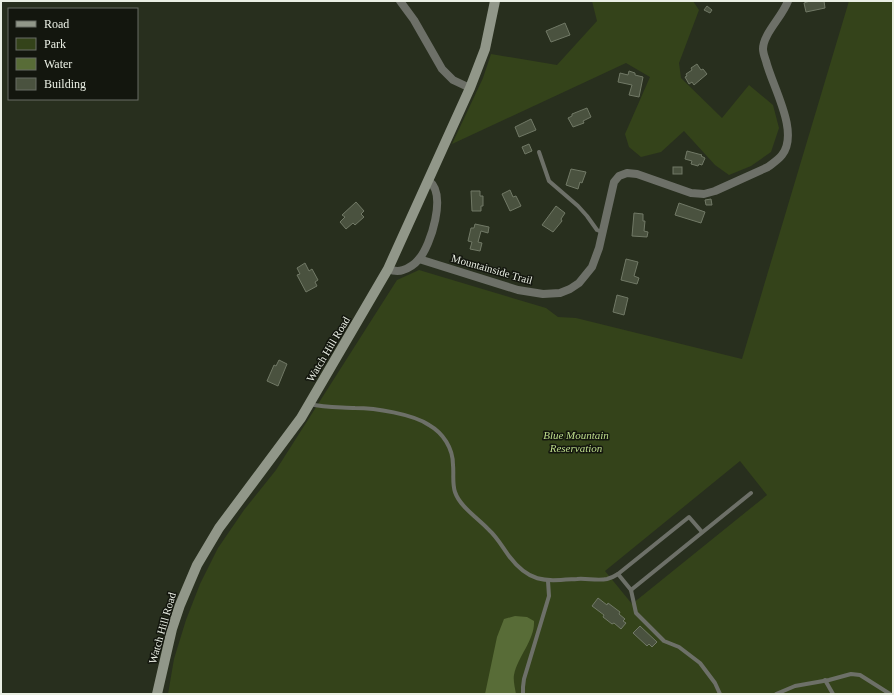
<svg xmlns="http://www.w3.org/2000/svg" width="894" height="695" viewBox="0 0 894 695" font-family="'Times New Roman',serif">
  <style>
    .green { fill: #34431a; fill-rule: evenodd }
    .water { fill: #586c37 }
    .building { fill: #4a523f; stroke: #717966 }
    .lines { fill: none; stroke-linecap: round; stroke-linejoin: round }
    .lane { stroke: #6d7068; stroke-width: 4 }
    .street { stroke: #6d7068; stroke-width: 8 }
    .secondary { stroke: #919789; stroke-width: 10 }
    .labels { text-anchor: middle; stroke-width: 3; stroke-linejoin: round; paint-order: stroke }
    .street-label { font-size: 11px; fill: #eaefe4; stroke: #13160e }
    .park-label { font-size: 11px; font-style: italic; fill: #bedd8c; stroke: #13160e }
  </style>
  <rect width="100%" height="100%" fill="#282f1e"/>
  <g class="green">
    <path d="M592,1H693L699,10L679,63L681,78L722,118L749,85L773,105L779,128L771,152L751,166L729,175L715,165L684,131L661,152L641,157L629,147L625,134L650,77L626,63L452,144L483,78L491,54L557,65L597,21Z"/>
    <path d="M849,1H893V694H168L174,659L186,620L200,584L218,548L244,510L276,470L397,280L419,270L546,308L558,317L576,318L742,359ZM740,461L767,495L632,604L605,571Z"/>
  </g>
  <path class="water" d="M515,616L527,617L534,621C535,640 518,656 514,675C513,680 515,688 516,694H485L497,637L504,619Z"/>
  <g class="building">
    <path d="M810,1H824L825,8L806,12L804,3Z"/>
    <path d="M707,6L712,10L710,13L704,10Z"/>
    <path d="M565,23L570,35L551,42L546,31Z"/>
    <path d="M697,64L701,70L703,69L707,74L694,85L692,82L689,84L685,77L687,76L686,74L692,70L691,68Z"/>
    <path d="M629,71L635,73V75L643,77L639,97L629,95L632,85L618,82L620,73L628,75Z"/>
    <path d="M587,108L591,117L583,121L584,123L573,127L568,118L572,116V114Z"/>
    <path d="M531,119L536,130L519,137L515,127Z"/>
    <path d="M529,144L532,151L525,154L522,147Z"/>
    <path d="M687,151L702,155L701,156L705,158L702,165L699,164L698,166L691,164L692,161L685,159Z"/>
    <rect x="673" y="167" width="9" height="7"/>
    <path d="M571,169L586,172L582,183L580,182L578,189L566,185Z"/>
    <path d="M510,190L513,197L516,196L521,206L510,211L502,194Z"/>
    <path d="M471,191H480V196H483V206H481V211H472Z"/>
    <path d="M711,199L712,205H706L705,200Z"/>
    <path d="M356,202L364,211L361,214L364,217L355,225L353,223L346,229L340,222L345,217L342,215Z"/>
    <path d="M679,203L705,212L701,223L675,215Z"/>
    <path d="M556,206L565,213L561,219L562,221L553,232L542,225Z"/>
    <path d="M634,213L643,214V221H645L644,231L648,232L647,237L632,236Z"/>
    <path d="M475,224L489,227L488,233L481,231L478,242L482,243L480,251L470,249L472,242L468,241L471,228H474Z"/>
    <path d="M626,259L638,262L634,276L639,278L637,284L621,280Z"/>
    <path d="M305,263L309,271L312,269L318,280L315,282L317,286L306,292L297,275L300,274L297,268Z"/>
    <path d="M617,295L628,298L624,315L613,312Z"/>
    <path d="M279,360L287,364L278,386L267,381L274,365L276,366Z"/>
    <path d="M598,598L607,605L608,603L620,612L619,614L625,619L623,621L626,623L621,629L614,623L612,624L603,617L604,615L592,606Z"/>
    <path d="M640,626L657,642L652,647L649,644L647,646L633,633Z"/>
  </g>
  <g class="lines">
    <g class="lane">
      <path d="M539,152L549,181L578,206L587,216L597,230L602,232"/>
      <path d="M310,404C325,408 340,407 355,408C375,408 413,414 429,425C443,433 453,448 453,465C454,474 452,483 455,492C460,507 478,518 489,530C497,537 503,548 509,556C530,584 546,581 577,579C586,578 597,581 607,579C611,578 615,576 618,574L631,590L751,493"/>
      <path d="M618,574L689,517L702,532"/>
      <path d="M631,590L636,613L664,641L679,647L700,663L715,683L720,694"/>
      <path d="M825,680L833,694"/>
      <path d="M523,694V687L524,679L549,596L548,581"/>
      <path d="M776,694L795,686L829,680L851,674L860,675L890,694"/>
    </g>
    <g class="street">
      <path d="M400,1L414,20L442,69L453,80L470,88"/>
      <path d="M419,259L518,290L543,294L560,293L570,289L579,283L592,267L599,248L614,182L619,176L627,173L637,174L691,193L704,194L715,191L768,167C773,163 778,160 782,155C800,132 772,86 766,61C765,58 763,53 763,49C763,34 782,17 788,1"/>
      <path d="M388,269C393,271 398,272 403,270C409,268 415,264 419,259C431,245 447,194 429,181"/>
    </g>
    <path class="secondary" d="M157,694L172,629L180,605L197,565L219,528L301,418L388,269L470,88L485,49L495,1"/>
  </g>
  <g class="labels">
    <g class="street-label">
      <text transform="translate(492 269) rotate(16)" y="4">Mountainside Trail</text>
      <text transform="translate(328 349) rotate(-59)" y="4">Watch Hill Road</text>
      <text transform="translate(162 628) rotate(-74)" y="4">Watch Hill Road</text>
    </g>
    <g class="park-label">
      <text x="576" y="439">Blue Mountain<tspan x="576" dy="13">Reservation</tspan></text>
    </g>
  </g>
  <rect width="894" height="695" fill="none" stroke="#eaefe4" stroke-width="4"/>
  <rect x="8" y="8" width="130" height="92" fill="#13160e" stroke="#696d64"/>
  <rect x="16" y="21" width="20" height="6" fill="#919789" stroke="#696d64"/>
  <text x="44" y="28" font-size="12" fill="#eaefe4">Road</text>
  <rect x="16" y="38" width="20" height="12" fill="#34431a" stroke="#696d64"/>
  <text x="44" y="48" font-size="12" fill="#eaefe4">Park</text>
  <rect x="16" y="58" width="20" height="12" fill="#586c37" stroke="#696d64"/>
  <text x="44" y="68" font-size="12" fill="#eaefe4">Water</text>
  <rect x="16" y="78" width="20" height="12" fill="#4a523f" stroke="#696d64"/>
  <text x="44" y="88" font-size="12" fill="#eaefe4">Building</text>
</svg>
